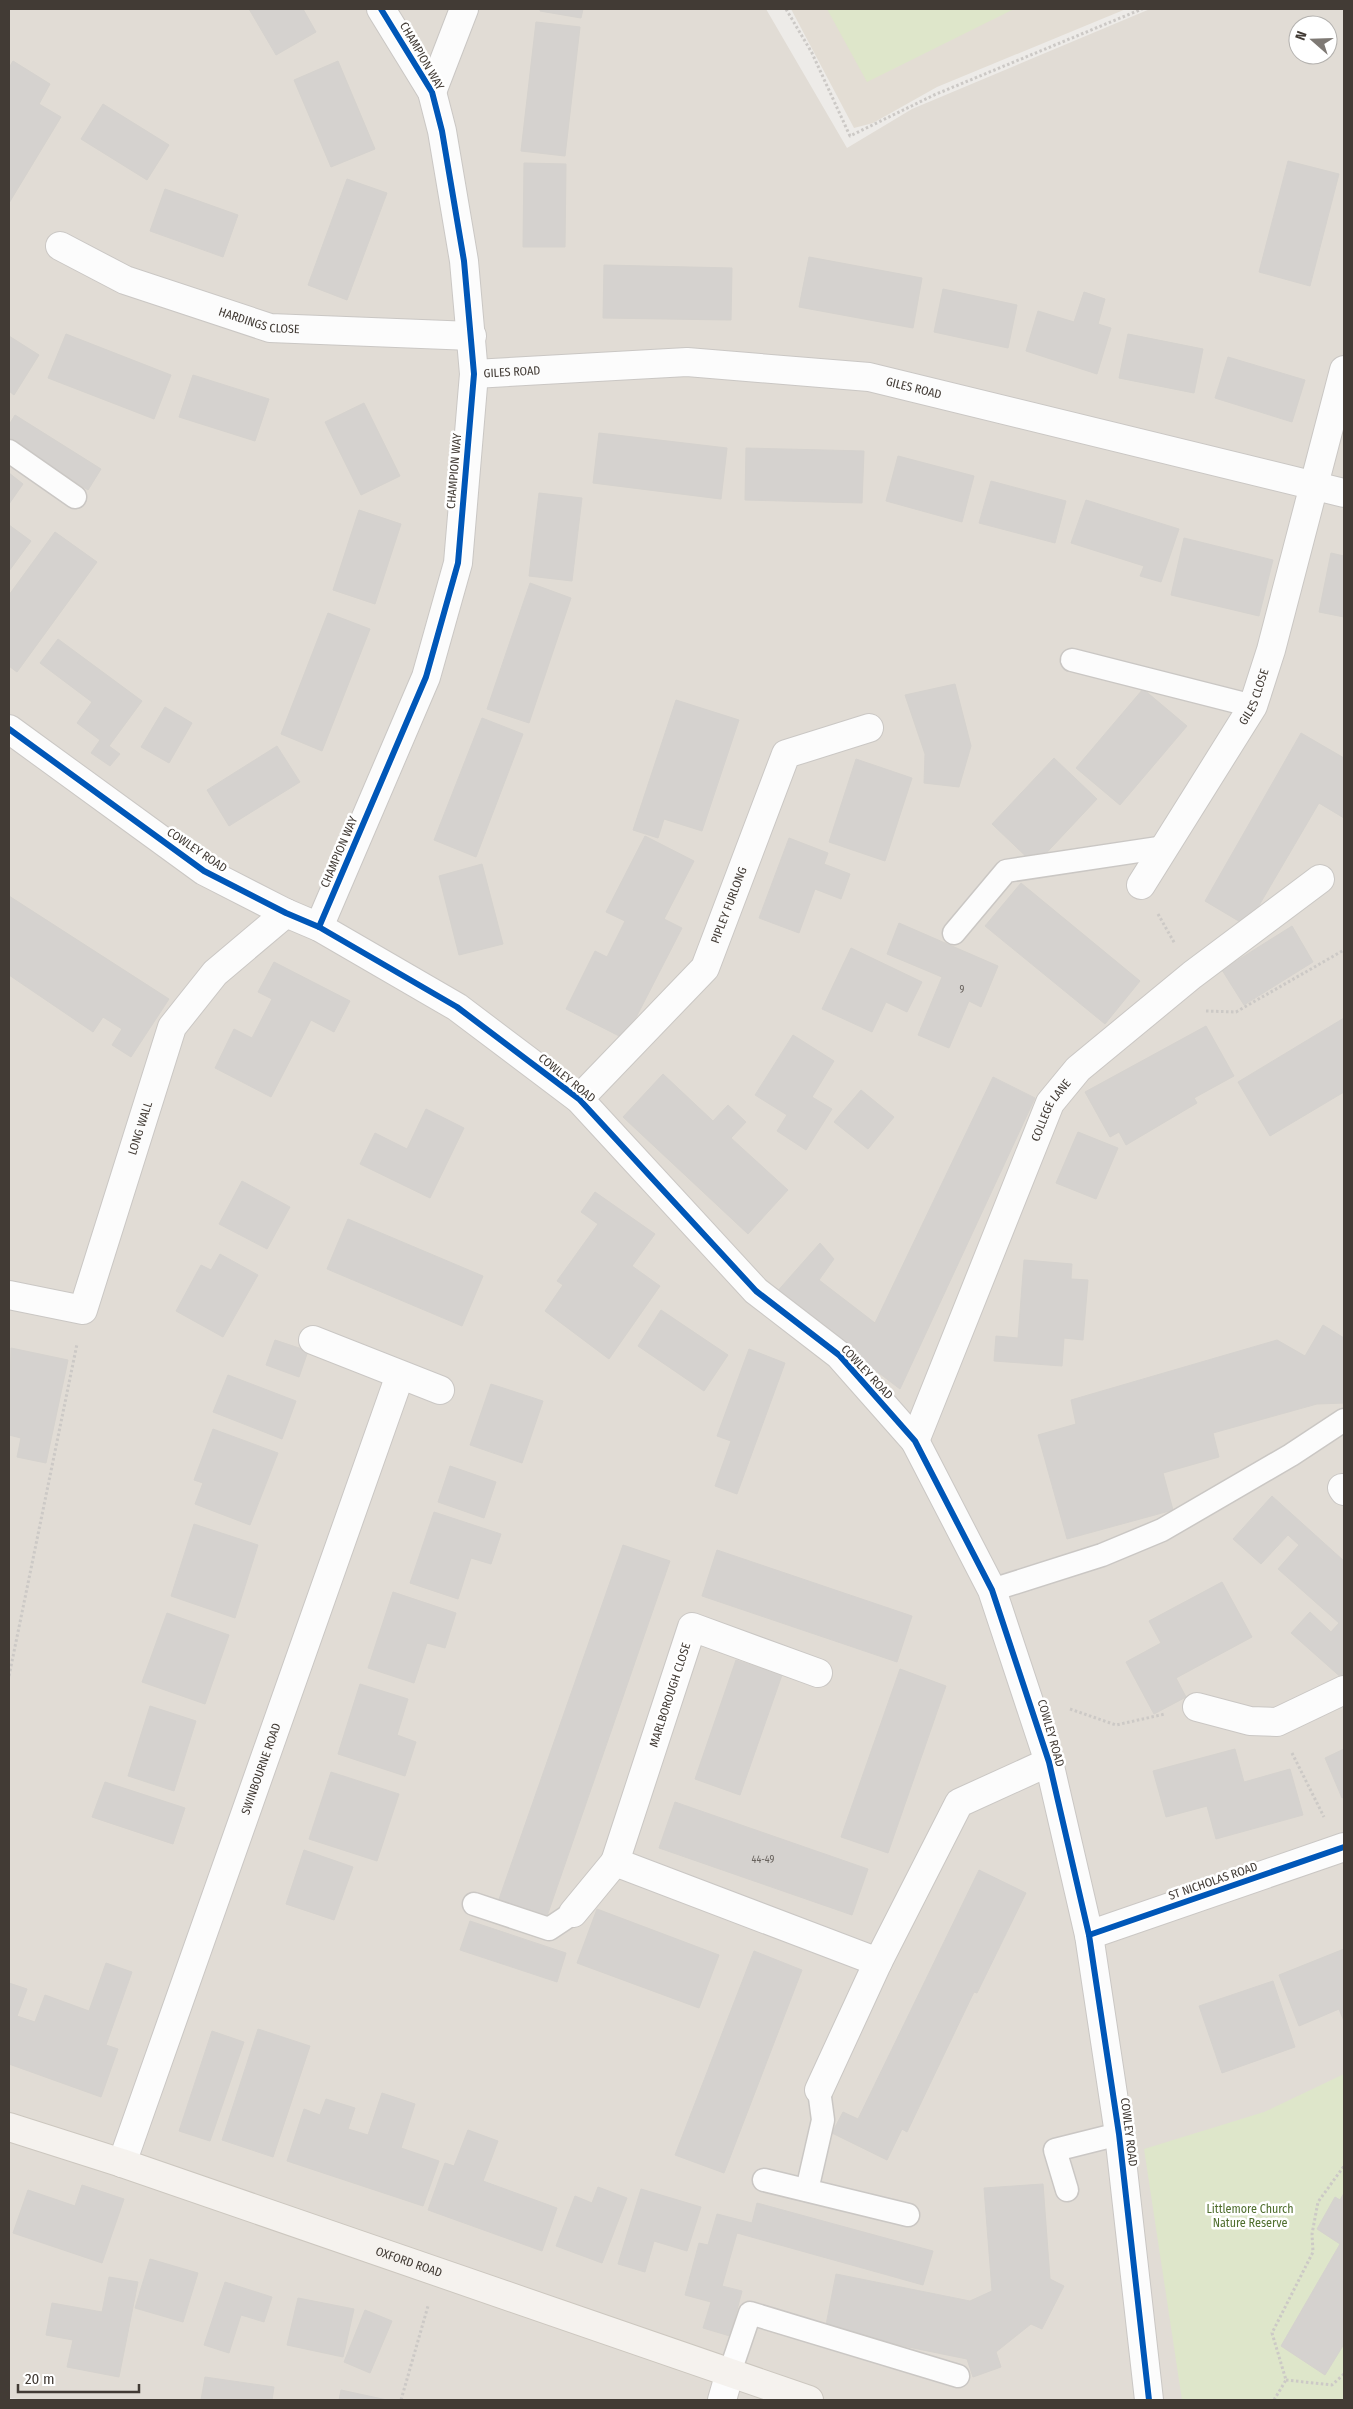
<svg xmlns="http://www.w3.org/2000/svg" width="1353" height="2409" viewBox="0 0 1353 2409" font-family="'Fira Sans Condensed',sans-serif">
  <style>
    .residential { fill: #e1dcd5; fill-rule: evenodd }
    .education { fill: #e3ddd4 }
    .green { fill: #dee6ca }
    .building { fill: #d5d2cf; stroke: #d5d2ce }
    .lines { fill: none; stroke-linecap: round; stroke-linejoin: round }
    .lane-casing { stroke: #cac7c4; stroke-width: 25 }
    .street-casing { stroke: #cac7c4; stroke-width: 30 }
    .secondary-casing { stroke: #ccc7bf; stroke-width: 30 }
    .path { stroke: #ccc9c6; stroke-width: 3; stroke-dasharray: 2.5 2.5; stroke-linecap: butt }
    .lane { stroke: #fcfcfc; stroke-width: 22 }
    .street { stroke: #fcfcfc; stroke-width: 28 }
    .secondary { stroke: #f5f2ee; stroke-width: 28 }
    .cycleway-casing { stroke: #fff; stroke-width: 9 }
    .cycleway { stroke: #0057b8; stroke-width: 6 }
    .labels { text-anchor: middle; stroke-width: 5; stroke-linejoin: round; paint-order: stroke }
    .number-label { font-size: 10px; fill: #68625d }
    .street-label { font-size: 12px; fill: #423b35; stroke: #fff }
    .park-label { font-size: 12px; fill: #4f6e2e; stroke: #fff }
  </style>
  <rect width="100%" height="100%" fill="#edebe8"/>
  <path class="residential" d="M9,9H766L847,148L912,109L1150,9H1344V2400H31L9,2398ZM1298,25H1328V55H1298Z"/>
  <path class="education" d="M791,9H1126L937,87L873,123L854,128Z"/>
  <g class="green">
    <path d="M827,9H1014L867,82Z"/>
    <path d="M1344,2074V2400H1182L1144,2149L1264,2112Z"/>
  </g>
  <g class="building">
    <path d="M249,9H303L316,32L276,55Z"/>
    <path d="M540,9H583L581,18L540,11Z"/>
    <path d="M536,22L580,27L565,156L521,151Z"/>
    <path d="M13,61L50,84L39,104L61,117L9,203V68Z"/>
    <path d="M338,61L375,149L331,167L294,80Z"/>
    <path d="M103,104L169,145L147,180L81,139Z"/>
    <path d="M1288,161L1339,174L1310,286L1259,272Z"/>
    <path d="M524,163L566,164L565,247H523Z"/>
    <path d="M347,179L387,193L347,300L308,285Z"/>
    <path d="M165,189L238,215L223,257L150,231Z"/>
    <path d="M809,257L922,278L913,328L799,307Z"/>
    <path d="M604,265L732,268L731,320L603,318Z"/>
    <path d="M943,289L1017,305L1008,348L934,332Z"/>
    <path d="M1084,292L1105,299L1098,324L1111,328L1097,374L1026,351L1038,311L1074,322Z"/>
    <path d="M66,334L171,375L154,419L48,378Z"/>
    <path d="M1128,334L1203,349L1194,393L1119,378Z"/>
    <path d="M9,336L39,355L14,395L9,391Z"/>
    <path d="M1228,357L1305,380L1292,422L1215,398Z"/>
    <path d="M193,375L269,399L255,441L179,417Z"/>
    <path d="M364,403L400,476L361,495L325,422Z"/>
    <path d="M15,415L101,469L88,490L9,440V425Z"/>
    <path d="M599,433L727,448L721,499L593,483Z"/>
    <path d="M746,448L864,451L862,503L745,500Z"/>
    <path d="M898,456L974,476L962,522L886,501Z"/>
    <path d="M9,473L23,484L9,504Z"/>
    <path d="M991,481L1066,501L1055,543L979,523Z"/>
    <path d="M539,493L582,498L572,581L529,576Z"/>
    <path d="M1086,500L1179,529L1161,582L1140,576L1144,566L1071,543Z"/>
    <path d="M359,510L401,524L375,604L333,590Z"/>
    <path d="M9,525L31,541L9,571Z"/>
    <path d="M55,532L97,562L17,672L9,666V595Z"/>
    <path d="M1184,538L1273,560L1259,616L1171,595Z"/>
    <path d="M1331,553L1344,556V617L1319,612Z"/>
    <path d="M530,583L571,598L529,723L487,709Z"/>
    <path d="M328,613L370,629L322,751L281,734Z"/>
    <path d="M58,639L142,701L109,746L120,754L110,766L91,753L100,740L77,723L92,702L40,663Z"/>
    <path d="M955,684L971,746L959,787L924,783L925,754L905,695Z"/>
    <path d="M1143,689L1187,726L1120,805L1076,768Z"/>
    <path d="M676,700L739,720L702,831L664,819L658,838L633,830Z"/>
    <path d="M165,707L192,723L169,763L141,747Z"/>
    <path d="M482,718L523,734L476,857L434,840Z"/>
    <path d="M1301,733L1344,758V818L1319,803L1247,926L1205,901Z"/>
    <path d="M277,746L300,782L229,826L207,790Z"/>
    <path d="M1054,758L1097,799L1035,865L992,824Z"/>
    <path d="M856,759L912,778L885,861L829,842Z"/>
    <path d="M645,836L694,861L664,919L682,928L625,1039L566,1009L595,951L607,957L625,921L606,912Z"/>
    <path d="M789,838L828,853L824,864L850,874L841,899L815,889L799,933L759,918Z"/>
    <path d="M482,864L503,944L459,955L439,876Z"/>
    <path d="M1021,883L1140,981L1105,1024L985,926Z"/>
    <path d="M9,896L169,999L131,1057L112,1045L122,1029L103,1017L93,1032L9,975Z"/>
    <path d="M899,923L998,966L981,1007L969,1001L949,1048L918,1035L942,977L887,954Z"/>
    <path d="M1292,926L1313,962L1244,1005L1222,970Z"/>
    <path d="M851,948L922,982L907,1012L886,1002L872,1032L822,1009Z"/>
    <path d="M274,962L350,1001L334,1032L311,1020L271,1097L215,1068L234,1029L252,1038L272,999L258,992Z"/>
    <path d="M1344,1018V1092L1270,1136L1238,1082Z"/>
    <path d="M1206,1026L1234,1076L1194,1098L1197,1103L1126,1145L1119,1132L1110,1137L1085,1092Z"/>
    <path d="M793,1035L834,1061L812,1097L832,1109L806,1150L777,1131L787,1115L755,1095Z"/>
    <path d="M663,1074L713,1121L728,1105L746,1122L731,1138L788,1190L748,1234L623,1117Z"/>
    <path d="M993,1077L1035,1098L900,1389L775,1294L820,1243L834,1259L819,1280L875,1323Z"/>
    <path d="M861,1090L894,1117L868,1149L834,1122Z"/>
    <path d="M426,1109L464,1128L430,1198L360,1164L375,1133L407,1149Z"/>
    <path d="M1078,1132L1118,1148L1096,1199L1056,1183Z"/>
    <path d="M242,1181L290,1207L267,1249L219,1224Z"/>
    <path d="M595,1192L655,1234L632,1266L660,1286L609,1359L545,1311L563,1285L557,1281L598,1224L581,1212Z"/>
    <path d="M348,1219L483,1276L462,1326L327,1269Z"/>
    <path d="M220,1254L258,1275L223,1337L176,1311L201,1265L211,1270Z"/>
    <path d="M1024,1260L1072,1264L1071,1279L1088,1280L1083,1340L1064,1338L1062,1366L994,1361L996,1336L1018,1338Z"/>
    <path d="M661,1310L728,1355L704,1391L638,1346Z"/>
    <path d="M1323,1325L1344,1338V1403L1317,1404L1213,1433L1219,1457L1163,1473L1173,1510L1067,1539L1038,1435L1076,1424L1071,1400L1277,1340L1305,1356Z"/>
    <path d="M275,1340L308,1351L299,1377L266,1365Z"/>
    <path d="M11,1348L68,1360L46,1463L17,1457L21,1438L9,1435Z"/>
    <path d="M749,1349L785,1363L737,1494L715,1486L731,1441L717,1436Z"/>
    <path d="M228,1375L296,1401L282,1439L213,1412Z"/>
    <path d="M491,1384L543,1401L522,1463L470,1445Z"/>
    <path d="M213,1429L278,1453L250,1525L195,1504L203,1483L194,1480Z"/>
    <path d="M450,1466L496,1482L484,1518L438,1502Z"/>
    <path d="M1272,1496L1344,1561V1680L1291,1633L1310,1612L1331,1632L1339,1623L1278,1569L1299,1545L1288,1535L1261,1564L1233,1539Z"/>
    <path d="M434,1512L501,1534L491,1564L471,1558L458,1599L410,1583Z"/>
    <path d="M194,1524L258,1545L235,1618L171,1596Z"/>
    <path d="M623,1545L670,1561L546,1919L498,1902Z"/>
    <path d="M717,1550L912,1616L897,1662L702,1596Z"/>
    <path d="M1222,1582L1252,1637L1176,1678L1186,1697L1154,1714L1126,1662L1161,1643L1149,1621Z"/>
    <path d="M393,1592L456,1613L445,1648L427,1643L414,1683L368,1668Z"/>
    <path d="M167,1613L229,1635L205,1704L142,1682Z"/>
    <path d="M736,1660L782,1675L740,1795L695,1779Z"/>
    <path d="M900,1669L946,1686L888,1853L841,1837Z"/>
    <path d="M360,1684L408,1699L397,1735L416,1742L405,1776L338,1754Z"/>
    <path d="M150,1706L196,1721L174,1791L128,1776Z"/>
    <path d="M1235,1749L1244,1782L1290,1769L1303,1815L1216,1839L1207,1806L1166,1817L1153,1771Z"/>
    <path d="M1344,1749V1797L1342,1798L1325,1758Z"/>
    <path d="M331,1772L399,1794L377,1861L309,1839Z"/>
    <path d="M105,1782L185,1808L173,1844L92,1817Z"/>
    <path d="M675,1802L868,1869L852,1915L659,1848Z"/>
    <path d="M304,1850L353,1867L334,1920L286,1904Z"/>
    <path d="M979,1870L1026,1893L977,1993L974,1992L907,2132L902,2129L887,2160L832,2133L843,2112L858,2119Z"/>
    <path d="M597,1909L719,1955L699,2008L577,1963Z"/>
    <path d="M470,1921L566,1953L557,1982L460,1950Z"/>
    <path d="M1344,1949V2021L1339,2009L1299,2026L1279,1975Z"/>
    <path d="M754,1951L802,1970L724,2173L675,2155Z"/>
    <path d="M106,1963L132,1972L106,2045L118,2049L101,2097L9,2064V1983L27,1989L17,2016L35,2022L45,1995L89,2011Z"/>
    <path d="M1273,1981L1295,2047L1222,2073L1199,2006Z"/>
    <path d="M258,2029L310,2046L273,2157L222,2140Z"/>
    <path d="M212,2031L244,2042L210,2141L179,2131Z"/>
    <path d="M382,2093L415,2104L401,2148L439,2161L423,2206L287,2161L304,2109L320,2115L326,2099L355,2108L348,2129L368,2135Z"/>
    <path d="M468,2130L498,2141L483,2181L557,2208L542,2251L428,2210L445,2163L454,2166Z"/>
    <path d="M1043,2184L1050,2279L1064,2286L1042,2329L1031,2324L996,2352L1001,2367L973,2377L967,2359L825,2330L836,2274L970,2301L992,2291L984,2188Z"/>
    <path d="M82,2185L124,2199L102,2263L13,2233L28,2190L75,2206Z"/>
    <path d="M598,2187L627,2198L602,2263L556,2246L575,2196L592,2203Z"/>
    <path d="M641,2189L701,2207L687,2251L654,2241L645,2272L618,2264Z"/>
    <path d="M1344,2193V2344L1325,2375L1281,2346L1340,2244L1317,2229L1335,2197L1340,2200Z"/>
    <path d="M757,2203L933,2251L923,2285L737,2233L722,2286L742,2291L730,2336L703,2328L711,2302L685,2295L699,2243L708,2245L717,2214L752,2223Z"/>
    <path d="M150,2259L198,2273L183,2322L135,2308Z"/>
    <path d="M109,2277L138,2282L119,2377L67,2367L73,2340L46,2335L52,2303L102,2312Z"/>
    <path d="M225,2282L272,2297L264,2322L241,2315L229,2353L204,2345Z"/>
    <path d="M298,2298L354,2309L343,2357L287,2345Z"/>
    <path d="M365,2310L392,2321L370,2373L344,2362Z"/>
    <path d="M205,2377L274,2387L272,2400H201Z"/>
    <path d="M341,2390L387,2400H339Z"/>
  </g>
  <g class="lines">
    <defs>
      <g id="lane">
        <path d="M9,451L75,497"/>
        <path d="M1072,660L1253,706"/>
        <path d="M954,933L1006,871L1165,847"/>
        <path d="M992,1590L1102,1555L1162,1530L1291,1455L1344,1420"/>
        <path d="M474,1904L549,1929L573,1913"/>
        <path d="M764,2180L908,2215"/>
        <path d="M807,2190L823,2120L819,2090"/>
        <path d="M1067,2190L1055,2150L1119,2134"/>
        <path d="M730,2372L750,2313L958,2376"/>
      </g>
      <g id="street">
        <path d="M432,92L464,9"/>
        <path id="s1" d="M60,246L125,280L270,328L472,336"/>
        <path id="s2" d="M474,374L687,362L869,377L1344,493"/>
        <path d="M9,729L204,871L286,913L319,927L457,1007L579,1099L756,1291L839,1355L915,1441L992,1590L1049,1762L1089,1935L1119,2134L1149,2400"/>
        <path id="s3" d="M1141,885L1253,706L1271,650L1344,370"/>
        <path d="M319,927L426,677L458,563L474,374L464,261L442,131L432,92L381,9"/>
        <path id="s4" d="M579,1099L705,968L786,754L869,728"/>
        <path id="s5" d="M9,1295L83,1310L172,1027L215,973L286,913"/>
        <path d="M313,1340L440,1390"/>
        <path id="s6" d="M915,1441L1050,1103L1078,1069L1192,975L1320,879"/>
        <path d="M1342,1488L1344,1491"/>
        <path d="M818,1673L692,1627L615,1862L878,1962"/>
        <path d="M1197,1707L1250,1721L1277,1722L1344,1690"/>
        <path d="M573,1913L615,1862"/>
        <path d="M1089,1935L1344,1847"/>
        <path d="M819,2090L878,1962L959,1803L1049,1762"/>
        <path id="s7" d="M122,2163L400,1375"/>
        <path d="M722,2400L730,2372"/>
      </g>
      <g id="secondary">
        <path id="s8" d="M9,2127L122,2163L809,2400"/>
      </g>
    </defs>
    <use href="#lane" class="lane-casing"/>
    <use href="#street" class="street-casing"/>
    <use href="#secondary" class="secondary-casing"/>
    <g class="path">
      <path d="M786,9L812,53L850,136L934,95L1142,9"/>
      <path d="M1158,914L1175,944"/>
      <path d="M1206,1011L1236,1012L1344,950"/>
      <path d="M9,1676L77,1344"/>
      <path d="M1070,1709L1116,1725L1165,1714"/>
      <path d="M1292,1753L1324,1817"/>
      <path d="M1286,2380L1332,2385L1344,2374"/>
      <path d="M401,2400L428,2306"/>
      <path d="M1274,2400L1286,2380L1272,2333L1313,2252L1312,2234L1318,2202L1344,2166"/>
    </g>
    <use href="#lane" class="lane"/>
    <use href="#street" class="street"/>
    <use href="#secondary" class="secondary"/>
    <defs>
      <g id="cycleway">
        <path d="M9,729L204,871L286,913L319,927L457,1007L579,1099L756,1291L839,1355L915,1441L992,1590L1049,1762L1089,1935L1119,2134L1149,2400"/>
        <path d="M319,927L426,677L458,563L474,374L464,261L442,131L432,92L381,9"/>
        <path d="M1089,1935L1344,1847"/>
      </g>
    </defs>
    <use href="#cycleway" class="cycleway-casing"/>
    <use href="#cycleway" class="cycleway"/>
  </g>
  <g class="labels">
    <g class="number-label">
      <text x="962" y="993">9</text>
      <text x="763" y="1863">44-49</text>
    </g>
    <g class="street-label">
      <text transform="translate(422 56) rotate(60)" y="4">CHAMPION WAY</text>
      <text dy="4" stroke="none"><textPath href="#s1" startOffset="214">HARDINGS CLOSE</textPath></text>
      <text dy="4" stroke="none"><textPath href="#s2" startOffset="38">GILES ROAD</textPath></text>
      <text dy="4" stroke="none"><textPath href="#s2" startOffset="442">GILES ROAD</textPath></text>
      <text transform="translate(454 471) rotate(-85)" y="4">CHAMPION WAY</text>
      <text dy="4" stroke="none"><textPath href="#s3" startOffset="220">GILES CLOSE</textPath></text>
      <text transform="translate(197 850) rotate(34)" y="4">COWLEY ROAD</text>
      <text transform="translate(339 852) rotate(-67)" y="4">CHAMPION WAY</text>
      <text dy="4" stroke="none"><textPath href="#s4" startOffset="249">PIPLEY FURLONG</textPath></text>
      <text transform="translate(567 1078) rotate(39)" y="4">COWLEY ROAD</text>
      <text dy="4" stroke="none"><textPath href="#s6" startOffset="358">COLLEGE LANE</textPath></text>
      <text dy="4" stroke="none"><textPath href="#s5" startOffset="266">LONG WALL</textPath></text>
      <text transform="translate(867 1372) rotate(47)" y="4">COWLEY ROAD</text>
      <text transform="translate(670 1695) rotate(-72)" y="4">MARLBOROUGH CLOSE</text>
      <text transform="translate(1051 1733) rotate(74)" y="4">COWLEY ROAD</text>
      <text dy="4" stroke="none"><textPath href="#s7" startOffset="418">SWINBOURNE ROAD</textPath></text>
      <text transform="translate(1213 1881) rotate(-19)" y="4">ST NICHOLAS ROAD</text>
      <text transform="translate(1129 2132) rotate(83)" y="4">COWLEY ROAD</text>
      <text dy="4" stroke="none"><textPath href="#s8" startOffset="422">OXFORD ROAD</textPath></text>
    </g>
    <g class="park-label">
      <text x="1250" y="2213">Littlemore Church<tspan x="1250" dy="14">Nature Reserve</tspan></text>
    </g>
  </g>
  <rect width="1353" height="2409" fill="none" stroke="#423b35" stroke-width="20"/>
  <g transform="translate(1313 40) rotate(290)"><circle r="24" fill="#ffffff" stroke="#b3b1ae"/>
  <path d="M0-4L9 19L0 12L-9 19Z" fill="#7e7974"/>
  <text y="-8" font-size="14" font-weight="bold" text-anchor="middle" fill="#423b35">N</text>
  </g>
  <path d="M18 2384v8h121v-8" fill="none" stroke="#423b35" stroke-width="2.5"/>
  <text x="25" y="2384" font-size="15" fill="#423b35" stroke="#ffffff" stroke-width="4" paint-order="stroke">20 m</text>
</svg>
